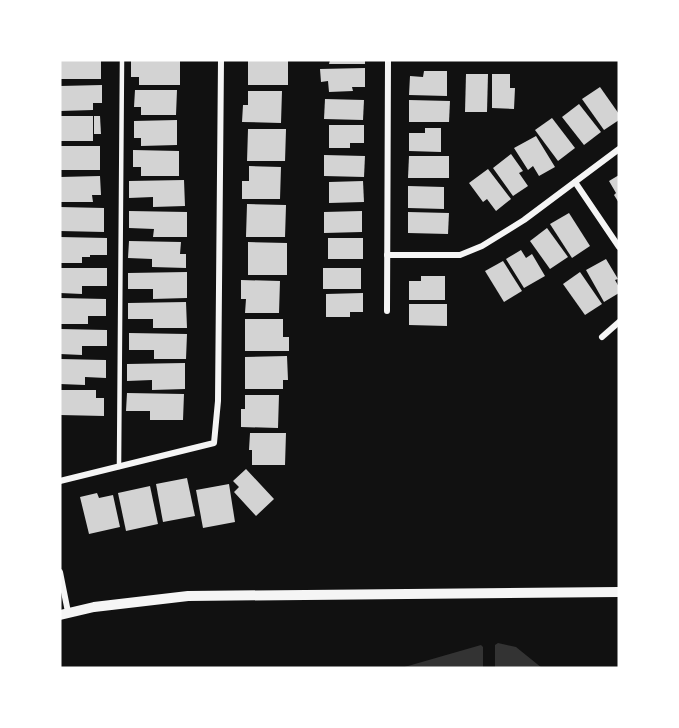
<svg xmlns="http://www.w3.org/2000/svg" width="679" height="728" viewBox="0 0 679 728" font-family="'Fira Sans',sans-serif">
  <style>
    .water { fill: #333 }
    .building { fill: #d3d3d3 }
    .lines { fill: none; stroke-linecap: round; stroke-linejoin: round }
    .service { stroke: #f5f5f5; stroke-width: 4.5 }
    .minor { stroke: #f5f5f5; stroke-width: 6 }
    .tertiary { stroke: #f5f5f5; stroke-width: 10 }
  </style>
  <rect width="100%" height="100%" fill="#111"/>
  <g class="water">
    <path d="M498,643L516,647L542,668H495V645Z"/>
    <path d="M481,645L483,647V668H401Z"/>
  </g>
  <g class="building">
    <rect x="60" y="60" width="41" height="19"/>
    <path d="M131,60H180V85H139V77H131Z"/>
    <rect x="248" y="60" width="40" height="25"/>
    <path d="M330,60H365V64H329Z"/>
    <path d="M365,68V87H352L353,91L329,92L328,81L321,82L320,69Z"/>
    <path d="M424,71H447V96L409,95L410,76L423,77Z"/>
    <path d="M466,74H488L487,112H465Z"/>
    <path d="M492,74H510V88H515L514,109L492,108Z"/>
    <path d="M102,85V103H93V110L60,111V86Z"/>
    <path d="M600,87L619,114V120L604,130L582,99Z"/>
    <path d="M135,90H177L176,115H141V107H134Z"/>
    <path d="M248,91H282L281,123L242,122L243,105H248Z"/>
    <path d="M325,99L364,100L363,120L324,119Z"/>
    <path d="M409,100L450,101L449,122H409Z"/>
    <path d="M579,104L601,132L584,145L562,117Z"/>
    <rect x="60" y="116" width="33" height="25"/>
    <path d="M94,116H100L101,134H94Z"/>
    <path d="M552,118L575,148L558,161L535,130Z"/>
    <path d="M177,120V145L141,146V138H134V121Z"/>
    <path d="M329,125H364V143H350V148H329Z"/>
    <path d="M425,128H441V152L409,151V133H425Z"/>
    <path d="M248,129H286L285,161H247Z"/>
    <path d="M536,136L555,167L539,176L533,166L528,170L514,148Z"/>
    <rect x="60" y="146" width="40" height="24"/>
    <path d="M133,150L179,151V176H141V167H133Z"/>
    <path d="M511,154L523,171L519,173L528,186L513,196L493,168Z"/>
    <path d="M324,155L365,156L364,177L324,176Z"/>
    <path d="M409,156H449V178H408Z"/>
    <path d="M249,166L281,167L280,199H242V181H249Z"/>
    <path d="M488,169L511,199L496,211L487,199L483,202L469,183Z"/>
    <path d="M619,175V203L614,195L616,193L609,181Z"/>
    <path d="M100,176L101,195H92L93,202H60V177Z"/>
    <path d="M184,180L185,206L153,207V197L129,198V181Z"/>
    <path d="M363,181L364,202L329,203V182Z"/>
    <path d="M408,186L444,187V209L408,208Z"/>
    <path d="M247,204L286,205L285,237H246Z"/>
    <path d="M60,207L104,208V232L60,231Z"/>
    <path d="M129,211L187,212V237H153L154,229L129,228Z"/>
    <path d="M362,211V232L324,233V212Z"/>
    <path d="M408,212L449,213L448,234L408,233Z"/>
    <path d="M569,213L590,246L572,258L550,224Z"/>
    <path d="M547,228L568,257L550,269L530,241Z"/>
    <path d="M60,237L107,238V255H90V257H82V263H60Z"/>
    <rect x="328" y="238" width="35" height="21"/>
    <path d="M129,241L181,242L180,254H186V268L152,267V259L128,258Z"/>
    <path d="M248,242L287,243V275H248Z"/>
    <path d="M521,250L526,258L532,254L545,276L524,288L506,259Z"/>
    <path d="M606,259L618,279L615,280L619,287V293L604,302L586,270Z"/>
    <path d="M503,261L522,291L504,302L485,271Z"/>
    <path d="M60,268H107V286H82V294L60,293Z"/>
    <rect x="323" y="268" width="38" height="21"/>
    <path d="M187,272V298L153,299V289H128V273Z"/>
    <path d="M580,272L602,304L585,315L563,284Z"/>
    <path d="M421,276H445V300H409V281H421Z"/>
    <path d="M241,280L280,281L279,313H245L246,299H241Z"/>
    <path d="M363,293V312H350V317H326V294Z"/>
    <path d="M60,298L106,299V316H88V324H60Z"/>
    <path d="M186,302L187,328H153V319H128V303Z"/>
    <path d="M409,304H447V326L409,325Z"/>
    <path d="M245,319H283V337H289V351H245Z"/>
    <path d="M60,329L107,330V346H82V355L60,354Z"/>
    <path d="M129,333L187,334L186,359H154V350H129Z"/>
    <path d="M287,356L288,380H283V389H245V357Z"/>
    <path d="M60,359L106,360V378L85,377V385L60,384Z"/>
    <path d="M185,363V389L152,390V380L127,381V364Z"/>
    <path d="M60,390H96V398H104V416L60,415Z"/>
    <path d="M127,393L184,394L183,420H150V411H126Z"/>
    <path d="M245,395H279L278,428L241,427V409H245Z"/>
    <path d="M250,433H286L285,465H252V450H249Z"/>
    <path d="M246,469L274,499L256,516L234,492L239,487L233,481Z"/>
    <path d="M187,478L195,516L163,522L156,484Z"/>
    <path d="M229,484L235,522L203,528L196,490Z"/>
    <path d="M150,486L158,524L126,531L118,493Z"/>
    <path d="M97,493L99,498L113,495L120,527L89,534L80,497Z"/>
  </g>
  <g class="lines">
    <path class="service" d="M119,467L122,60"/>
    <g class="minor">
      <path d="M575,182L619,247"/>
      <path d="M387,255H460L482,246L524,220L619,149"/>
      <path d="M387,311L388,60"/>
      <path d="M602,337L619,322"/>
      <path d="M60,481L214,443L218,401L221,60"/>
      <path d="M60,572L68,612"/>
    </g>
    <path class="tertiary" d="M60,615L94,607L188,596L619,592"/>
  </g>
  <rect width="679" height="728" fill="none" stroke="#ffffff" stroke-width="123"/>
</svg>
